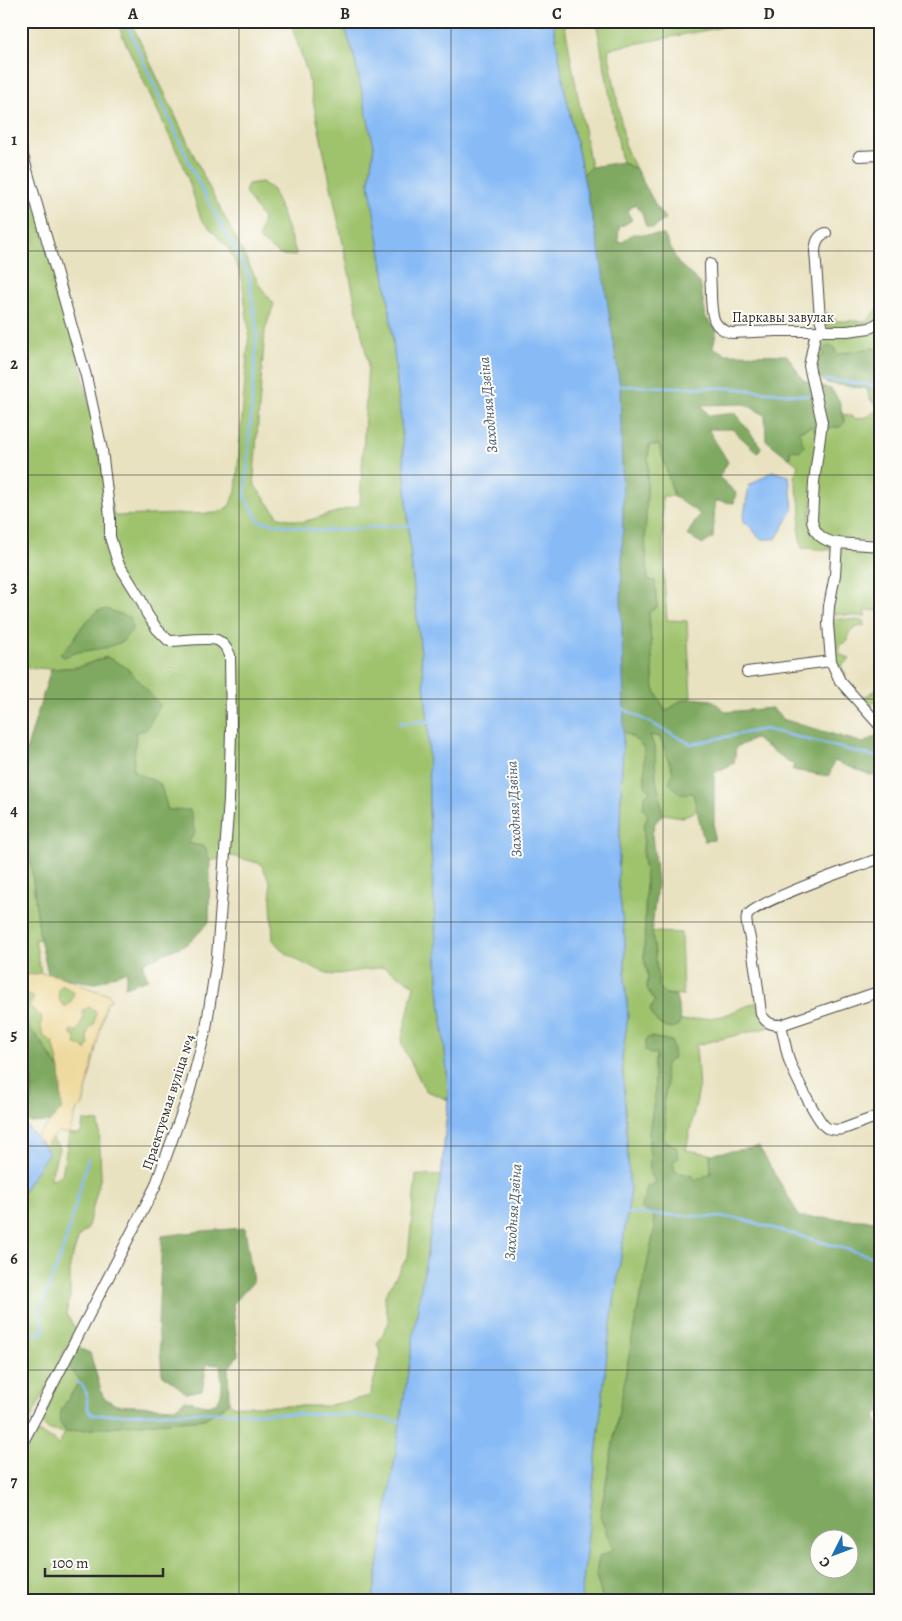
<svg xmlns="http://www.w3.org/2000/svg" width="902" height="1621" viewBox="0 0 902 1621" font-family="Alegreya,serif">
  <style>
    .green { fill: #9fc36d; stroke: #65774c }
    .forest { fill: #7fa960; stroke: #556a46; fill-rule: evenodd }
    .sand { fill: #eeda9e; stroke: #8c8264; fill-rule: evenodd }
    .water { fill: #88bbf6; stroke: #5a7390 }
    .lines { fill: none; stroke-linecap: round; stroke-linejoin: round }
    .stream { stroke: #88bbf6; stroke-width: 2.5 }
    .minor-casing { stroke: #484642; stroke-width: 12 }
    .minor { stroke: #fff; stroke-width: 10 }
    .grid { fill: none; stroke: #2b2b2b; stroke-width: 1; stroke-opacity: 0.55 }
    .labels { text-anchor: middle; stroke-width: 4; stroke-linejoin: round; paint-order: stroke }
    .street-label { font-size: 14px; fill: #2b2b2b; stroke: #fdfcf7 }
    .water-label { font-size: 15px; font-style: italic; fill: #4c5d72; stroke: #fdfcf7 }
    .neatline { fill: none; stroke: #2b2b2b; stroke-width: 2 }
    .grid-label { font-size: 16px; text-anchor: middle; font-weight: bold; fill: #2b2b2b }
  </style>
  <rect width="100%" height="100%" fill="#fdfcf7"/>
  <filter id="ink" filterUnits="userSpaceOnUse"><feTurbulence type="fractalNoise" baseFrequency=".02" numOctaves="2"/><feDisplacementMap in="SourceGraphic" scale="10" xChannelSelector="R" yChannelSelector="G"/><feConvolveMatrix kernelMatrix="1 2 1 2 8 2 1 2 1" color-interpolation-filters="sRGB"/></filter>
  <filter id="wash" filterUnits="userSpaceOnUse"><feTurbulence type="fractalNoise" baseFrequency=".0096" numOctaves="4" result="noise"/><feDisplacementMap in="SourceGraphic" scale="20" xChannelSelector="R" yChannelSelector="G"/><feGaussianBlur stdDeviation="1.12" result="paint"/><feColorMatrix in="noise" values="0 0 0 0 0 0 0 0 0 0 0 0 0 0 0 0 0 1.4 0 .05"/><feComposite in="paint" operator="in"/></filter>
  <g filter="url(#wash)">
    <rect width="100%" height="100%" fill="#e9e2c1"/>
    <g class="green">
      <path d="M117,21L131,22L206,181L260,286L274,304L265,330L254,475L255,486L279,517L303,522L360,505L368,363L307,72L290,21H343L353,52L374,146L369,182L389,303L401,421L411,560L428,721L429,809L431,848L438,978L447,1071L448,1100L425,1090L401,1043L414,985L384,967L332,975L306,965L284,952L273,940L270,882L261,864L233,856L210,861L205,847L188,843L168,810L160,784L133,771L136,732L106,657L78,667L51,669L21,667V133L65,296L114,516L218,513L229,506L236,492L249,331L241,274L228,248L201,219L185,169L123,37Z"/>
      <path d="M553,21H564L591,167L583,174L565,91Z"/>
      <path d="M596,21H754L608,49L626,149L636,169L622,162Z"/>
      <path d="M262,182L273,190L296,252L295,256L280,255L259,239L263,219L245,192L248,184Z"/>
      <path d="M881,306V319L869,326L830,328L826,325L823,310L837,321H866Z"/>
      <path d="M881,324V351L873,348L815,358L820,334Z"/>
      <path d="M877,409L881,412V543L848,540L822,536L814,520L824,429L845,422L842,414L849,415L856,419L869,416Z"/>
      <path d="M812,426L820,432L810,520L833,546V550L802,548L799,533L801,509L794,477L798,465L790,459V450L799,431Z"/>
      <path d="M649,445H659L674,496H662L664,580L667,620L687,621L691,698L680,701L666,712L654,689L649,611L657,607L655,581H648L645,539Z"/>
      <path d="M841,547L881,548V611L865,610V617L834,614L832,612Z"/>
      <path d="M833,618L864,621V626L857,627L849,632L848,641L839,645L840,654L850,659L841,666L846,675L842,680L836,670Z"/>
      <path d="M881,684V698L872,703L871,712L860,699L877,690Z"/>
      <path d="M623,731L636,740L644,748L645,785L651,791L648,815L644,826L643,857L646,881L644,958L648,976L647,988L655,1002L654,1018L660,1025L669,1028L675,1027L681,1021L723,1016L756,1002L770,1027L696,1045L699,1089L686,1150L710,1154L711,1173L697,1180L690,1175L675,1172L673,1161L662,1138L666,1126L663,1103L667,1085L664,1071L667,1062L657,1054L654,1063L655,1094L649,1133L650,1175L656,1182L653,1213L655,1227L636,1317L600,1516L614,1551L599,1558L596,1575L603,1600H581L608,1344L630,1195L622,1058L628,1016L625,978V940L618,882Z"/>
      <path d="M649,735L660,737L673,772L693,793L698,810L682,817L663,814L656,779L655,749Z"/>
      <path d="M26,751V823L40,939L35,940L41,973L21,976V753Z"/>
      <path d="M652,932L681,933L683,995L665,994L659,987Z"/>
      <path d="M62,985L74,992L72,1000L66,1007L60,1002L58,990Z"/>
      <path d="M21,990L34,998L53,1042L60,1070L38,1038L21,1019Z"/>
      <path d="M89,1007L96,1012L94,1024L88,1031L87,1036L89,1044L86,1051L75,1043L70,1031L73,1029L77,1031L83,1010Z"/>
      <path d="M21,1070L32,1075V1101L24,1114L21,1113Z"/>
      <path d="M83,1121L99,1122L101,1176L87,1230L79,1236L70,1265V1297L66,1314L76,1329L21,1438V1198L26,1186L48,1152L44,1146L52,1138L59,1148L50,1180L62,1175L69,1134H81Z"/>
      <path d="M416,1175L441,1176L432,1222L373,1600H21V1455L32,1434L37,1432L54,1440L58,1446L65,1433C54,1431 40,1430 40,1416L67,1364L80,1380L62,1409L59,1421L66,1432L127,1425L204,1419L221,1409L229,1402L233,1406H326L370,1396L381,1351L377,1345L389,1322L384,1297L408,1256Z"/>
    </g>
    <g class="forest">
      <path d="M622,162L636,169L659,211L666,219L653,228L646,226L642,213L635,204L627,211L632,220L619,228L618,242H623L632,234L664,235L678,263L700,283L706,318L717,329L713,347L726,354L787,355L803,380L831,389L839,400L842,414L845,422L840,427C831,426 823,432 815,431L811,426L799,431L804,447L800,451L790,450V459L766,440L765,415L745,404L701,405L709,416L735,413L761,447L758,453L732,429H708L728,462L719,477L736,493L734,503L715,501L713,538L703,544L687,535L700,514L674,496L659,445H649L645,539L648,580L655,581L657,607L649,612L654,689L666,712L680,701L691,698L712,700L726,712L772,708L782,719L863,743L876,736L881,743V773L873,776L834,761L829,776L792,770L794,765L755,739L736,747L734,763L714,773V840L704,841L693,793L680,794L669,783L673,772L660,737L650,735L655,749L656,779L663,814L655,823L652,834L657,883L652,929L659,987L665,994L676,996L681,1021C679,1023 678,1026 675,1027C663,1033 653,1018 650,1009L655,1002L647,988L648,976L644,958L646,881L643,857L644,826L648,815L643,809L644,798L650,791L645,786L644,748L636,740L623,731L624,709L621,599L623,514L620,386L600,254L583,174L591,167Z"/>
      <path d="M832,346L835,349L837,354L873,348L881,351V412L869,398L867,389L827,383L815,375L813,361L815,358L824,356L822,351L826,347Z"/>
      <path d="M107,609L131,618L132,630L122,642L105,648L78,652L64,657L60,654L74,639L82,626L97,611Z"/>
      <path d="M107,657L126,667L160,705L146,730L136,732L133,771L160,784L168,810H190L195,833L188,843L205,847L210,861L209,922L189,943L142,963L148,979L125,987L127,971L95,983L74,980L48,973L40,939L26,823V751L51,669L79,667Z"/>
      <path d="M21,1019L38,1038L60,1070L62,1109L50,1122L30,1123L24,1114L32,1101V1075L21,1070Z"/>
      <path d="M651,1037L672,1041L674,1058L667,1062L664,1071L667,1085L663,1103L666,1126L662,1138L676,1147L679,1158L673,1161L675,1172L690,1175L697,1180L711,1173L710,1154L759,1147L800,1217L881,1221V1412L875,1416L881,1430V1600H603L596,1575L599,1557L613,1550L600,1516L636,1317L655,1227L653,1213L646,1212L641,1208C642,1200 646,1195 647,1187L656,1182L650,1175L649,1133L655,1094L654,1063L657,1054H649L645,1050L646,1039ZM850,1538V1568H820V1538Z"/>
      <path d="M245,1228L253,1282L233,1304L238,1355L228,1369L229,1402L221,1409L204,1419L127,1425L66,1432L59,1421L62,1409L80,1380L67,1364L77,1347L90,1353L103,1397L116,1405L175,1408L185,1400C191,1401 201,1405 208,1405C228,1403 221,1378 220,1365L207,1364L202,1390L186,1393L162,1374L158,1325L162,1236L203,1231Z"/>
    </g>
    <path class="sand" d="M41,973C66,974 85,990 109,994L111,1000L106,1004L83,1105L77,1110L69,1134L58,1132L44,1146L36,1137L62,1109L60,1070L53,1042L43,1036L41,1024L42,1017L29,1006L34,998L21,990V976ZM62,985L74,992L72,1000L66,1007L60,1002L58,990ZM89,1007L96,1012L94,1024L88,1031L87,1037L89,1044L86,1051L82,1046H77L75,1044L76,1037L72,1036L70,1031L73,1030L77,1032L83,1019V1010Z"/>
    <g class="water">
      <path d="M343,21H553L565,91L600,254L620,386L623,514L621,599L624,709L618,882L625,940V978L628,1016L622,1058L630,1195L608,1344L581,1600H373L421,1287L441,1176L448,1100L447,1071L438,978L431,848L429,809L428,721L411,560L401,421L389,303L369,182L374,146L353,52Z"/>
      <path d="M772,471L789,476L793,510L776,539H760L751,527L743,521L749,486Z"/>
      <path d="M24,1123L49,1152L26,1186L21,1198V1124Z"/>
    </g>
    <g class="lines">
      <g class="stream">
        <path d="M125,21L200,186L249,276L257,333L245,498L259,521L320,531L410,525"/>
        <path d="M825,380L881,386"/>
        <path d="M618,386L730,388L808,396"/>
        <path d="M621,709H624L691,744L765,729L881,758"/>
        <path d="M399,723L431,721"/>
        <path d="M623,1213L737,1218L881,1259"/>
        <path d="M21,1325L24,1335L23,1351L32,1359"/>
        <path d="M24,1335L34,1333H44L40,1311L63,1250L88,1159"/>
        <path d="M76,1381C96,1393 79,1407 94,1415L210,1412L354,1415L402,1422"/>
      </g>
    </g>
  </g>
  <g filter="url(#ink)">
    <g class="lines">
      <defs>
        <g id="minor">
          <path d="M21,149L86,376L102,450L110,517V537L118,563L141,600L147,614L157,629L169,641C181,641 207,637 217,640C224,643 227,648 230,655L231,731L229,800L217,957L206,1029L189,1093L155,1187L21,1446"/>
          <path d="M859,156L881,155"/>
          <path d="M710,264C710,275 711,285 711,296C712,314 711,328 732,333L776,331H847L870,328L881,321"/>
          <path d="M816,331L809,366L822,422L814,482L812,520C814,535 824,541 837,543"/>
          <path d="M824,331L820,318L815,251C816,243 817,236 826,233"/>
          <path d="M831,661L840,681L881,727"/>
          <path d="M747,672L831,661L828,624L829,606L835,575L837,543L881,546"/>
          <path d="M881,858C861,865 753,902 747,916C745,921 748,929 749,934C755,961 758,987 761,1014C766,1023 771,1025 781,1025C784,1037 786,1051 790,1063C795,1075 818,1123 827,1128C832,1130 838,1130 843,1129L881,1115"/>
          <path d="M781,1025L881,991"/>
        </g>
      </defs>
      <use href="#minor" class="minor-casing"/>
      <use href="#minor" class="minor"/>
    </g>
  </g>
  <path class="grid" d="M239,21V1600M451,21V1600M663,21V1600M21,251H881M21,475H881M21,699H881M21,922H881M21,1146H881M21,1370H881"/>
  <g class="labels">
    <g class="street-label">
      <text x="783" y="322">Паркавы завулак</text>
      <text transform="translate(168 1102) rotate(-72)" y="5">Праектуемая вуліца №4</text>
    </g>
    <g class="water-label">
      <text transform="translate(488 405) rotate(-95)" y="5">Заходняя Дзвіна</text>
      <text transform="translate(514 809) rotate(-93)" y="5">Заходняя Дзвіна</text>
      <text transform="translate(513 1212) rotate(-86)" y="5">Заходняя Дзвіна</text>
    </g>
  </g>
  <rect width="902" height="1621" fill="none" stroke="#fdfcf7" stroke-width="55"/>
  <g transform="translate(834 1554) rotate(228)"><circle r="24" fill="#fdfcf7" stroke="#a9a8a5"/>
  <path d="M0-4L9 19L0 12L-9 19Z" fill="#1f6fb2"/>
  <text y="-8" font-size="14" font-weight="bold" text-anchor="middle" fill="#2b2b2b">С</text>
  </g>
  <path d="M45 1568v8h118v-8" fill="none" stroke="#2b2b2b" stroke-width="2.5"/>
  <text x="52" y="1568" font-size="15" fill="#2b2b2b" stroke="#fdfcf7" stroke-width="4" paint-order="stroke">100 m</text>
  <rect x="28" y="28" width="846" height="1566" class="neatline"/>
  <g class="grid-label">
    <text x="133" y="19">A</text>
    <text x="345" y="19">B</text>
    <text x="557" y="19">C</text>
    <text x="769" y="19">D</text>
    <text x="14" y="145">1</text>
    <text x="14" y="369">2</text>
    <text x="14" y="592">3</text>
    <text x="14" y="816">4</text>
    <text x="14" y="1040">5</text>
    <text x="14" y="1264">6</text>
    <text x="14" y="1487">7</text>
  </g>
</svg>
